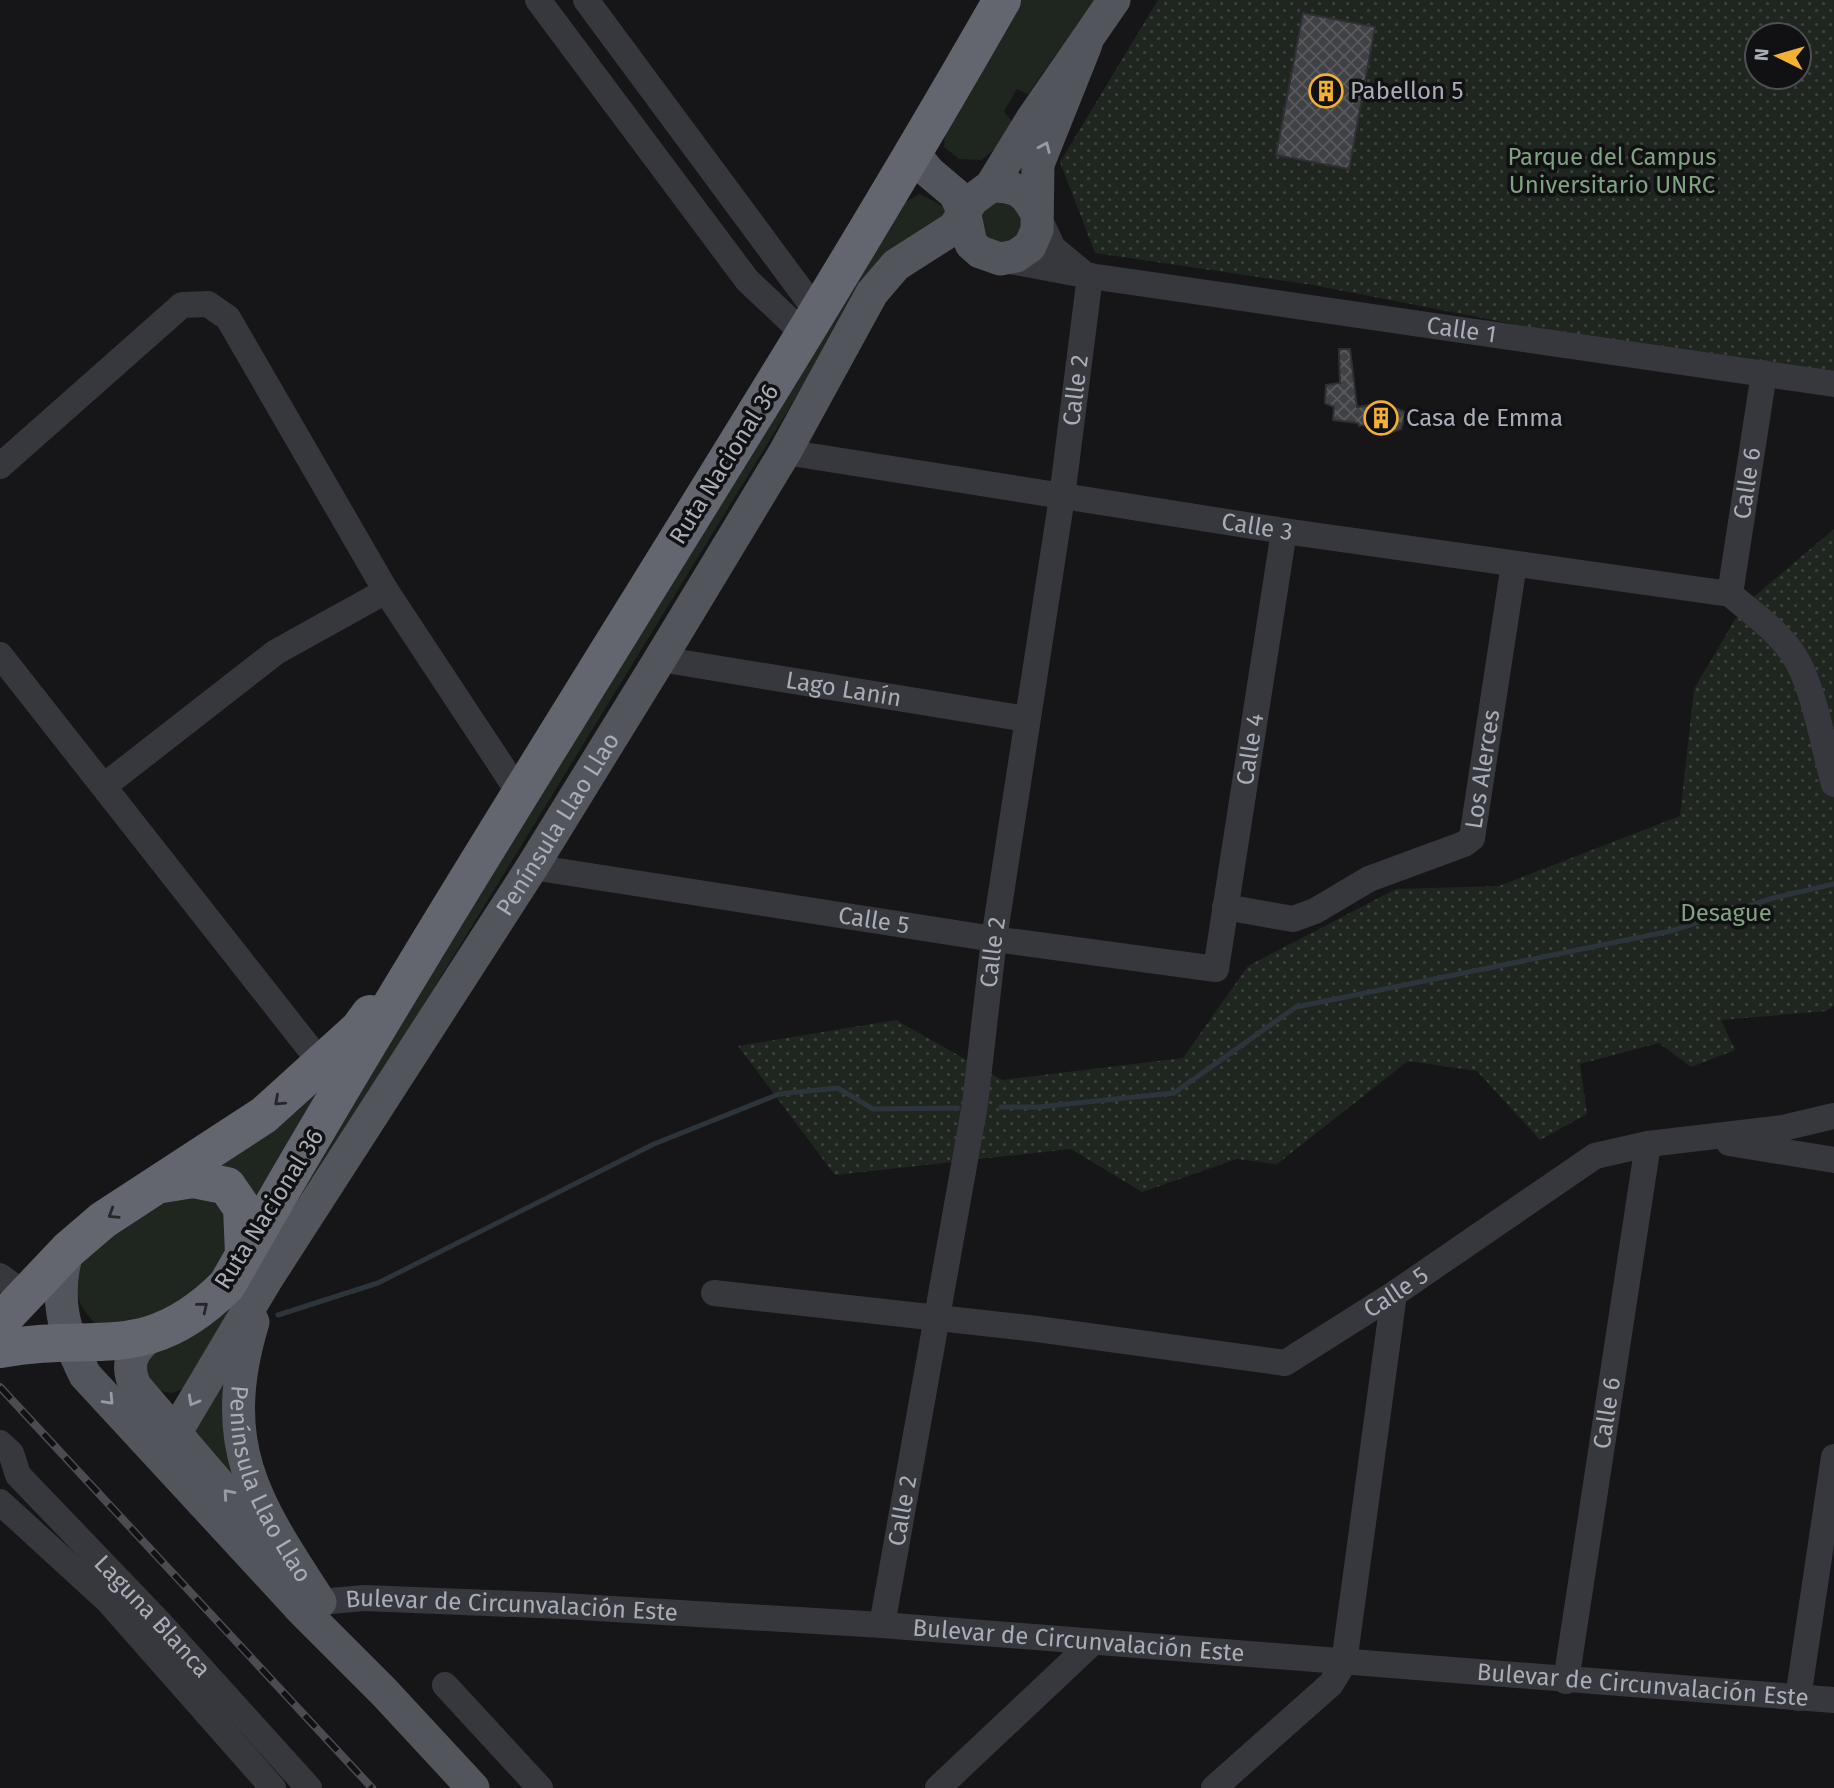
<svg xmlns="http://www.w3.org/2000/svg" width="1834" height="1788" viewBox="0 0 1834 1788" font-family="'Fira Sans',sans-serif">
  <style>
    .grass { fill: #1e261f }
    .park { fill: url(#park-dots); fill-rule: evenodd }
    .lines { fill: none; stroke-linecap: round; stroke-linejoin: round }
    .stream { stroke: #2c353c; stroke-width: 5 }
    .building { fill: url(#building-cross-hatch); stroke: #303034; stroke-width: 2 }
    .minor { stroke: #37383d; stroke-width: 26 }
    .major { stroke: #53555c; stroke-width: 33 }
    .highway { stroke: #63666e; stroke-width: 38 }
    .rail-casing { stroke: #4a4c52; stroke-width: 8 }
    .rail { stroke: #111113; stroke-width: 5; stroke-dasharray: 16; stroke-linecap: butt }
    .oneway { stroke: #979ba6 }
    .oneway2 { stroke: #26262a }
    .labels { text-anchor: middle; stroke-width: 7; stroke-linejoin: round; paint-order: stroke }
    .poi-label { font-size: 24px; fill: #a8adb8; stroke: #111113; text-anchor: start }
    .park-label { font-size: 24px; fill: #7fa381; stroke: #111113 }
    .street-label { font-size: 24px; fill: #a8adb8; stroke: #111113 }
  </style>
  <defs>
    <pattern id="park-dots" width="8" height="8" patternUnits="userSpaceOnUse" patternTransform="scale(1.75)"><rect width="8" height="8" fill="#1e261f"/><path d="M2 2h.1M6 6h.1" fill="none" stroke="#3c433d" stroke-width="1.8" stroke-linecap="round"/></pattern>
    <pattern id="building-cross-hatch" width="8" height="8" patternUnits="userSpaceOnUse" patternTransform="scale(1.75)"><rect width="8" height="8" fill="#404145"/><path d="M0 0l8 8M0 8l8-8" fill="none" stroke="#595a5e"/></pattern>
  </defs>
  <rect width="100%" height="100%" fill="#161618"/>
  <g class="grass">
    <path d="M1019,0H1094L1028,94L1017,89L1004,111L1012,122L996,148L981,160L959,159L944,147L946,125Z"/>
    <path d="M920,194L950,210L855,301L190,1386L172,1393L151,1389L143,1371L151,1353L211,1322L891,210Z"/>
    <path d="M991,196L1025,207L1019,241L985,242L977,208Z"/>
    <path d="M362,1041L258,1209L201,1167Z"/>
    <path d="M179,1194L230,1207L224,1264L162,1317L100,1329C74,1301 72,1292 82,1255Z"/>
    <path d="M230,1357L245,1498L186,1432Z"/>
  </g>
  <g class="park">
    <path d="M1158,0H1834V380L1764,373L1313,285L1095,253L1060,162ZM1757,35H1799V77H1757Z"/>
    <path d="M1834,529V1006L1826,1011L1721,1020L1735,1050L1691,1067L1659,1043L1580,1064L1587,1114L1540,1140L1477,1071L1408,1061L1277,1164L1237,1159L1142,1192L1071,1149L835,1175L738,1046L896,1020L1002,1080L1183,1058L1248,966L1396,889L1499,886L1680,816L1694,689L1743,606Z"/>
  </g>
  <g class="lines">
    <g class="stream">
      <path d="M1001,1107H1038L1174,1093L1296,1007L1671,931L1773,898L1834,884"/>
      <path d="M278,1315L378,1283L654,1144L779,1094L838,1088L873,1109L958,1108"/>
    </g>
  </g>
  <g class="building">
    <path d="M1303,13L1375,27L1349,169L1276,155Z"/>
    <path d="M1339,349H1350L1357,407L1371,405L1372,411L1395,408L1406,412L1401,429L1387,434L1373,424L1359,426L1358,423L1333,420L1334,407L1325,403L1326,385L1340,383Z"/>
  </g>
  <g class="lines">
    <g class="minor">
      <path d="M538,0L747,280L804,334"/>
      <path d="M586,0L817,312"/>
      <path d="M1037,214L1053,248L1082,272"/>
      <path id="s1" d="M1000,259L1090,276L1834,384"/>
      <path id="s2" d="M785,452L1284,531L1730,594"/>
      <path d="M0,466L182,305L208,304L228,318L386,591L520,794"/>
      <path id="s3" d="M1730,594L1764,373"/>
      <path d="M1730,594C1752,613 1777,630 1793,654C1813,683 1824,749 1834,784"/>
      <path d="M0,655L321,1063"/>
      <path id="s4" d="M660,659L1026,719"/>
      <path d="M104,786L276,652L386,591"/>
      <path id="s5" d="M532,867L994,939L1216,969L1284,531"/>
      <path id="s6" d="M1225,907L1293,919L1315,911L1369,879L1464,844L1472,838L1514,564"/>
      <path d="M1729,1143L1834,1160"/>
      <path d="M0,1276L25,1295"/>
      <path id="s7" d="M714,1293L1037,1329L1285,1363L1394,1294L1595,1156L1648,1144L1783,1128L1834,1116"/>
      <path id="s8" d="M0,1443L11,1453L18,1475L159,1622L309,1788"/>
      <path d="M0,1502L108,1601L273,1788"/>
      <path id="s9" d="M320,1602L364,1598L563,1606L882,1625L1834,1700"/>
      <path id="s10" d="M882,1625L975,1104L994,939L1062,497L1090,276"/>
      <path id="s11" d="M1566,1681L1648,1144"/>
      <path d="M445,1685L540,1788"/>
      <path d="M1798,1698L1834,1457"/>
      <path d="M938,1788L1093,1642"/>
      <path d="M1214,1788L1331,1684L1344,1663L1394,1294"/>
    </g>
    <g class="major">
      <path d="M914,154L929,172L955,194L965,215L971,244L980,252L1000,259L1016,256L1030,246L1037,230L1038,164L1086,44"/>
      <path d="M991,186L1032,119L1114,0"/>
      <path d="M68,1250C53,1296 64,1333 85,1375L302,1610L384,1692L473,1788"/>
      <path id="s12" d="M253,1322C216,1445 254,1501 320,1602"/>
      <path d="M151,1335C132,1351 125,1362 135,1386L272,1546"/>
      <path id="s13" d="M161,1457L266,1280L532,867L660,659L785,452L872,293L896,265L954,228L972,200L991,186C1017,186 1025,191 1037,214"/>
    </g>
    <g class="highway">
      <path d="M162,1184L193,1179L227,1186L242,1208L244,1254"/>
      <path d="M0,1322L68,1250L103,1220L264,1115L359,1029L370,1014"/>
      <path d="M0,1349C96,1331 146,1366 227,1285C474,850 754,434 1002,0"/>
    </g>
    <defs>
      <path id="rail" d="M0,1387L372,1788"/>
    </defs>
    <use href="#rail" class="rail-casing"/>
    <use href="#rail" class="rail"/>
  </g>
  <defs><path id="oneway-chevron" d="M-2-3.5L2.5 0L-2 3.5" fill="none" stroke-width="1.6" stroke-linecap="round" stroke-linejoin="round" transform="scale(1.75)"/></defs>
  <g class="oneway">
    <use href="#oneway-chevron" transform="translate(1045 147) rotate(-66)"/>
    <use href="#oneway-chevron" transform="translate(109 1400) rotate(47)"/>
    <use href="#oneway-chevron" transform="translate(193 1401) rotate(119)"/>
    <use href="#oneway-chevron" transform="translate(228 1494) rotate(-131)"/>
  </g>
  <g class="oneway2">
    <use href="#oneway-chevron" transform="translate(279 1101) rotate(138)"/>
    <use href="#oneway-chevron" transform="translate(113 1214) rotate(148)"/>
    <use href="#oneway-chevron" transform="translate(203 1307) rotate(-39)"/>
  </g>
  <defs>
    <symbol id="building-ring" viewBox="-11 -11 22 22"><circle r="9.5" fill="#111113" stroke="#f2b134" stroke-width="1.5"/><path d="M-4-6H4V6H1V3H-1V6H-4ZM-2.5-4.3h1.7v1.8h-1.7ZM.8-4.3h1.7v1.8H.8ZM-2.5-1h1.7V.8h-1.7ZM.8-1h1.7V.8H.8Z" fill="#f2b134"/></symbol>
  </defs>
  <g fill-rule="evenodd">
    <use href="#building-ring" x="1307" y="72" width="38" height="38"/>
    <use href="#building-ring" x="1362" y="399" width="38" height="38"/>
  </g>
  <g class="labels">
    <g class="poi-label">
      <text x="1350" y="99">Pabellon 5</text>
      <text x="1406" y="426">Casa de Emma</text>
    </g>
    <g class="park-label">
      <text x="1612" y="165">Parque del Campus<tspan x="1612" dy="28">Universitario UNRC</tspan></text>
      <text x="1726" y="921">Desague</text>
    </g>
    <g class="street-label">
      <text dy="8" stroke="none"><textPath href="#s1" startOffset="467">Calle 1</textPath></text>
      <text dy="8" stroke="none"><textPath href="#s10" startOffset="1250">Calle 2</textPath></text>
      <text transform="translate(724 464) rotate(-58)" y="8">Ruta Nacional 36</text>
      <text dy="8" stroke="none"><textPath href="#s3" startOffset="112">Calle 6</textPath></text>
      <text dy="8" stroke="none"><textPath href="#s2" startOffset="478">Calle 3</textPath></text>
      <text dy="8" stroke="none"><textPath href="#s4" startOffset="186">Lago Lanín</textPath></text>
      <text dy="8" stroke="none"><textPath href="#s5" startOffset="914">Calle 4</textPath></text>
      <text dy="8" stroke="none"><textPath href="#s6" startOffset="336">Los Alerces</textPath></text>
      <text dy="8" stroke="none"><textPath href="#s13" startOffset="747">Península Llao Llao</textPath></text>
      <text dy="8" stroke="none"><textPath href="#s5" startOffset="346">Calle 5</textPath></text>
      <text dy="8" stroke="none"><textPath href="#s10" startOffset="682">Calle 2</textPath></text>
      <text transform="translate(269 1209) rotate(-58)" y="8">Ruta Nacional 36</text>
      <text dy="8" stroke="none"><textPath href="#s7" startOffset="707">Calle 5</textPath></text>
      <text dy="8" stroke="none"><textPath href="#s11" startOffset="271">Calle 6</textPath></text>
      <text dy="8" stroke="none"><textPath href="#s12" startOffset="170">Península Llao Llao</textPath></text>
      <text dy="8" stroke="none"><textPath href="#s10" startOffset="116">Calle 2</textPath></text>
      <text dy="8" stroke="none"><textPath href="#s9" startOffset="192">Bulevar de Circunvalación Este</textPath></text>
      <text dy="8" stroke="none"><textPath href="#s8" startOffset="233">Laguna Blanca</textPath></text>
      <text dy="8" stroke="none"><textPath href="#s9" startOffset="760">Bulevar de Circunvalación Este</textPath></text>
      <text dy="8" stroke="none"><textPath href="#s9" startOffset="1326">Bulevar de Circunvalación Este</textPath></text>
    </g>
  </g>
  <g transform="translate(1778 56) rotate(275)"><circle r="33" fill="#111113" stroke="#4d4f55" stroke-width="2"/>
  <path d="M0-5L12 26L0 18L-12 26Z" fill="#f2b134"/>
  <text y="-10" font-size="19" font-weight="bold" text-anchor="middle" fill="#a8adb8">N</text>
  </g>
</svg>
